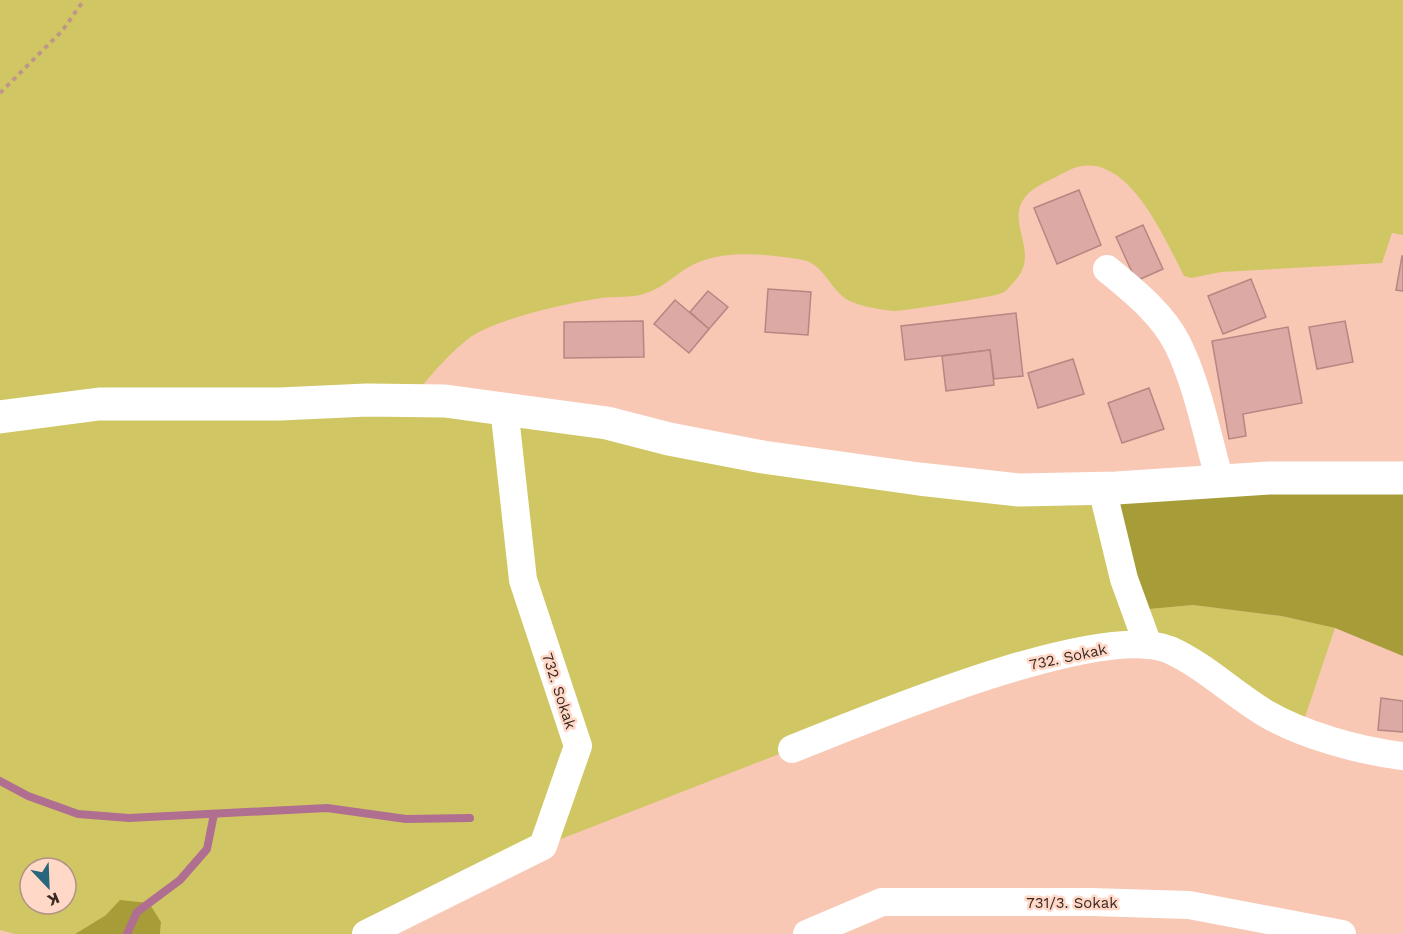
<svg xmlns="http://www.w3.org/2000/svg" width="1403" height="934" viewBox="0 0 1403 934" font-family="'Work Sans',sans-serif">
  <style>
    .green { fill: #d0c764; fill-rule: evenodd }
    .forest { fill: #a79d38 }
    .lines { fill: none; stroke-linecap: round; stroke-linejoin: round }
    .stream { stroke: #b06f90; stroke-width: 8 }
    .building { fill: #dca9a5; stroke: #b78682; stroke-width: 1.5 }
    .path { stroke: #be9788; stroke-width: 4; stroke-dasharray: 4.5 4.5; stroke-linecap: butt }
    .street { stroke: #fff; stroke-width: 28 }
    .secondary { stroke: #fff; stroke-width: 33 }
    .labels { text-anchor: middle; stroke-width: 5; stroke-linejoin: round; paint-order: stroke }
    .street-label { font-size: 15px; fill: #3a2820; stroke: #ffd8c8 }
  </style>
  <rect width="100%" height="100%" fill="#f8c8b5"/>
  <path class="green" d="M0,0H1403V235L1392,233L1382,263L1221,272L1191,278L1184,276C1166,241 1131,158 1082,166C1072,167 1059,176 1050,180C983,210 1050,247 1013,283C1010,286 1006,292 1002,293C995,297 903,311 894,311C882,310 857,306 846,299C830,288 823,264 803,260C766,254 720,248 687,268C670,279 660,290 640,295C626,298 610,296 595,299C563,304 493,320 468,339C446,356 428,379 410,400L1116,488L1139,610L1193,605L1280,616L1335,628L1301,729L1190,660L1090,649L792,749L543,846L366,934H160L161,922L106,915L75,934H15L0,930ZM30,868H66V904H30Z"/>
  <g class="forest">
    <path d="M1403,478V656L1335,628L1281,616L1193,605L1139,610L1116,488Z"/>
    <path d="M120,900L149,903L161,922L160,934H75L106,915Z"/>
  </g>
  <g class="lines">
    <g class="stream">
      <path d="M0,781L28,796L78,814L129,818L327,808L406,819L470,818"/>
      <path d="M127,934L137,912L180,880L207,849L214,814"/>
    </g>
  </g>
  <g class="building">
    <path d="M1079,190L1101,245L1057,264L1034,208Z"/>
    <path d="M1143,225L1163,269L1136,281L1116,237Z"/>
    <path d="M1402,256H1403V291L1396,290Z"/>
    <path d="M1251,279L1266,317L1223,334L1208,296Z"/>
    <path d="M768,289L811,292L808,335L765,332Z"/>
    <path d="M708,291L728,307L709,329L690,312Z"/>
    <path d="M675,300L709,329L689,353L654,324Z"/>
    <path d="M1016,313L1023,376L994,379L990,350L905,360L901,326Z"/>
    <path d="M643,321L644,357L564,358V322Z"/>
    <path d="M1345,321L1353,362L1317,369L1309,327Z"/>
    <path d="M1288,327L1302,403L1243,414L1246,436L1229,439L1212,341Z"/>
    <path d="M990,350L994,385L946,391L942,356Z"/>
    <path d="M1073,359L1084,394L1038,408L1028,373Z"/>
    <path d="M1149,388L1164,429L1122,443L1108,403Z"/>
    <path d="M1381,698L1403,701V732L1378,730Z"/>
  </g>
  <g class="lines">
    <path class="path" d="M0,93L62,31L84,0"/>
    <g class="street">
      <path d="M1107,269C1132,290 1162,313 1177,343C1198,385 1207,436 1220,481"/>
      <path d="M1102,488L1124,579L1148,645"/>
      <path d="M792,749C866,720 1100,620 1170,650C1205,666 1232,693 1265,713C1302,735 1360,751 1403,756"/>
      <path d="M366,934L543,846L578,746L523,580L504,407"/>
      <path d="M807,934L882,902H1091L1189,905L1342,934"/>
    </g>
    <path class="secondary" d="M0,417L99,404H280L367,400L445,401L607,423L669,439L763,457L919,479L1019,490L1116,488L1269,478H1403"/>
  </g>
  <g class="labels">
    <g class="street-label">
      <text transform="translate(1068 657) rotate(-12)" y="5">732. Sokak</text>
      <text transform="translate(559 691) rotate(72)" y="5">732. Sokak</text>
      <text x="1072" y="908">731/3. Sokak</text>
    </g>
  </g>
  <g transform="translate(48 886) rotate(157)"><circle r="28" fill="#ffd8c8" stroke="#b09285" stroke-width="1.5"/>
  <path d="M0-4.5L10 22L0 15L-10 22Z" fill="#27667c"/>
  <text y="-9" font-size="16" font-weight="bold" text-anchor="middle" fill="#3a2820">K</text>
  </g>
</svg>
